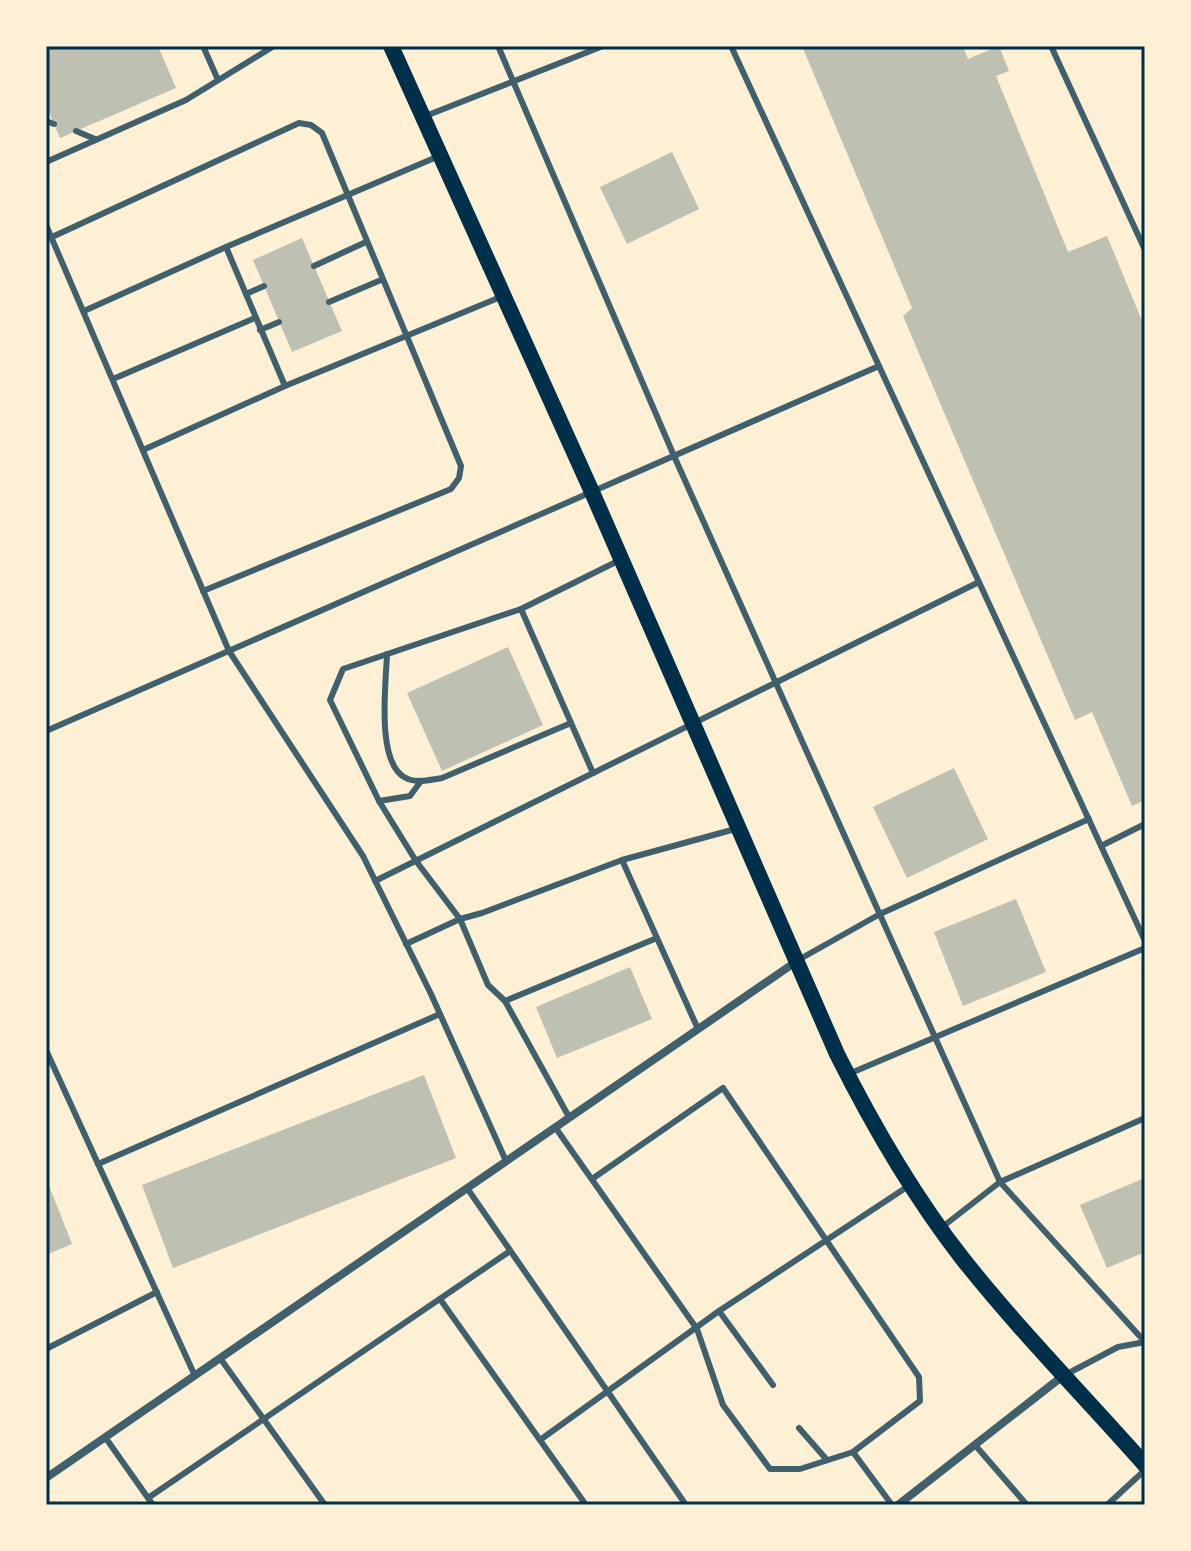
<svg xmlns="http://www.w3.org/2000/svg" width="1191" height="1551" viewBox="0 0 1191 1551" font-family="'Open Sans',sans-serif">
  <style>
    .building { fill: #bec0b2 }
    .lines { fill: none; stroke-linecap: round; stroke-linejoin: round }
    .service { stroke: #3f606c; stroke-width: 6 }
    .minor { stroke: #3f606c; stroke-width: 8 }
    .secondary { stroke: #003049; stroke-width: 16 }
    .neatline { fill: none; stroke: #003049; stroke-width: 3 }
  </style>
  <rect width="100%" height="100%" fill="#fdf0d5"/>
  <g class="building">
    <path d="M46,46H158L176,88L60,138L46,105Z"/>
    <path d="M802,46H963L968,59L999,46L1009,71L996,76L1068,252L1107,236L1145,328V800L1132,806L1092,712L1075,720L903,316L912,308Z"/>
    <path d="M672,152L699,209L627,244L600,187Z"/>
    <path d="M302,238L342,331L292,352L253,260Z"/>
    <path d="M508,647L543,725L442,771L407,693Z"/>
    <path d="M954,768L988,839L907,878L873,807Z"/>
    <path d="M1016,899L1046,972L963,1006L934,932Z"/>
    <path d="M630,967L652,1019L557,1058L536,1007Z"/>
    <path d="M424,1075L456,1158L173,1268L142,1185Z"/>
    <path d="M46,1178L72,1244L46,1255Z"/>
    <path d="M1145,1178V1252L1107,1268L1080,1205Z"/>
  </g>
  <g class="lines">
    <g class="service">
      <path d="M203,46L218,80"/>
      <path d="M498,46L674,456L1000,1182L1145,1342"/>
      <path d="M731,46L1145,941"/>
      <path d="M1051,46L1145,250"/>
      <path d="M423,117L603,46"/>
      <path d="M46,121L54,124"/>
      <path d="M76,131L95,139"/>
      <path d="M46,162L186,100L274,46"/>
      <path d="M46,225L229,651L363,856L431,994L506,1161"/>
      <path d="M52,237L299,123L311,125L322,133L461,466L459,478L451,489L203,591"/>
      <path d="M226,247L285,386"/>
      <path d="M314,266L366,242"/>
      <path d="M246,294L264,286"/>
      <path d="M329,302L381,280"/>
      <path d="M84,311L226,247L439,156"/>
      <path d="M260,330L279,322"/>
      <path d="M113,379L255,318"/>
      <path d="M143,450L285,386L503,296"/>
      <path d="M521,609L343,669L330,700L379,801L416,861L460,919L488,985L505,1001L569,1117"/>
      <path d="M387,654C386,683 376,760 404,777C415,784 429,780 442,778L571,723"/>
      <path d="M46,731L879,366"/>
      <path d="M593,773L521,609L618,561"/>
      <path d="M379,801L410,796L421,781"/>
      <path d="M1101,846L1145,824"/>
      <path d="M375,881L979,582"/>
      <path d="M657,938L698,1029"/>
      <path d="M406,944L460,919L482,913L622,860L739,828"/>
      <path d="M800,959L880,914L1089,819"/>
      <path d="M505,1001L657,938L622,860"/>
      <path d="M46,1050L195,1376"/>
      <path d="M851,1073L1145,948"/>
      <path d="M555,1127L697,1329L723,1405L770,1469H800L853,1452L920,1401L919,1377L723,1088L592,1179"/>
      <path d="M98,1164L440,1014"/>
      <path d="M467,1188L686,1505"/>
      <path d="M941,1228L1000,1182L1145,1118"/>
      <path d="M440,1299L586,1505"/>
      <path d="M719,1311L773,1385"/>
      <path d="M46,1349L157,1292"/>
      <path d="M220,1358L325,1505"/>
      <path d="M1065,1375L1118,1347L1145,1342"/>
      <path d="M799,1428L827,1460"/>
      <path d="M105,1437L153,1505"/>
      <path d="M540,1440L719,1311L910,1185"/>
      <path d="M975,1445L1027,1505"/>
      <path d="M853,1452L892,1505"/>
      <path d="M148,1498L510,1251"/>
      <path d="M1107,1505L1145,1470"/>
    </g>
    <g class="minor">
      <path d="M46,1478L797,961"/>
      <path d="M898,1505L1064,1375"/>
    </g>
    <path class="secondary" d="M391,46L592,492L837,1054C873,1126 913,1195 962,1258C1019,1330 1084,1396 1145,1465"/>
  </g>
  <rect width="1191" height="1551" fill="none" stroke="#fdf0d5" stroke-width="96"/>
  <rect x="48" y="48" width="1095" height="1455" class="neatline"/>
</svg>
